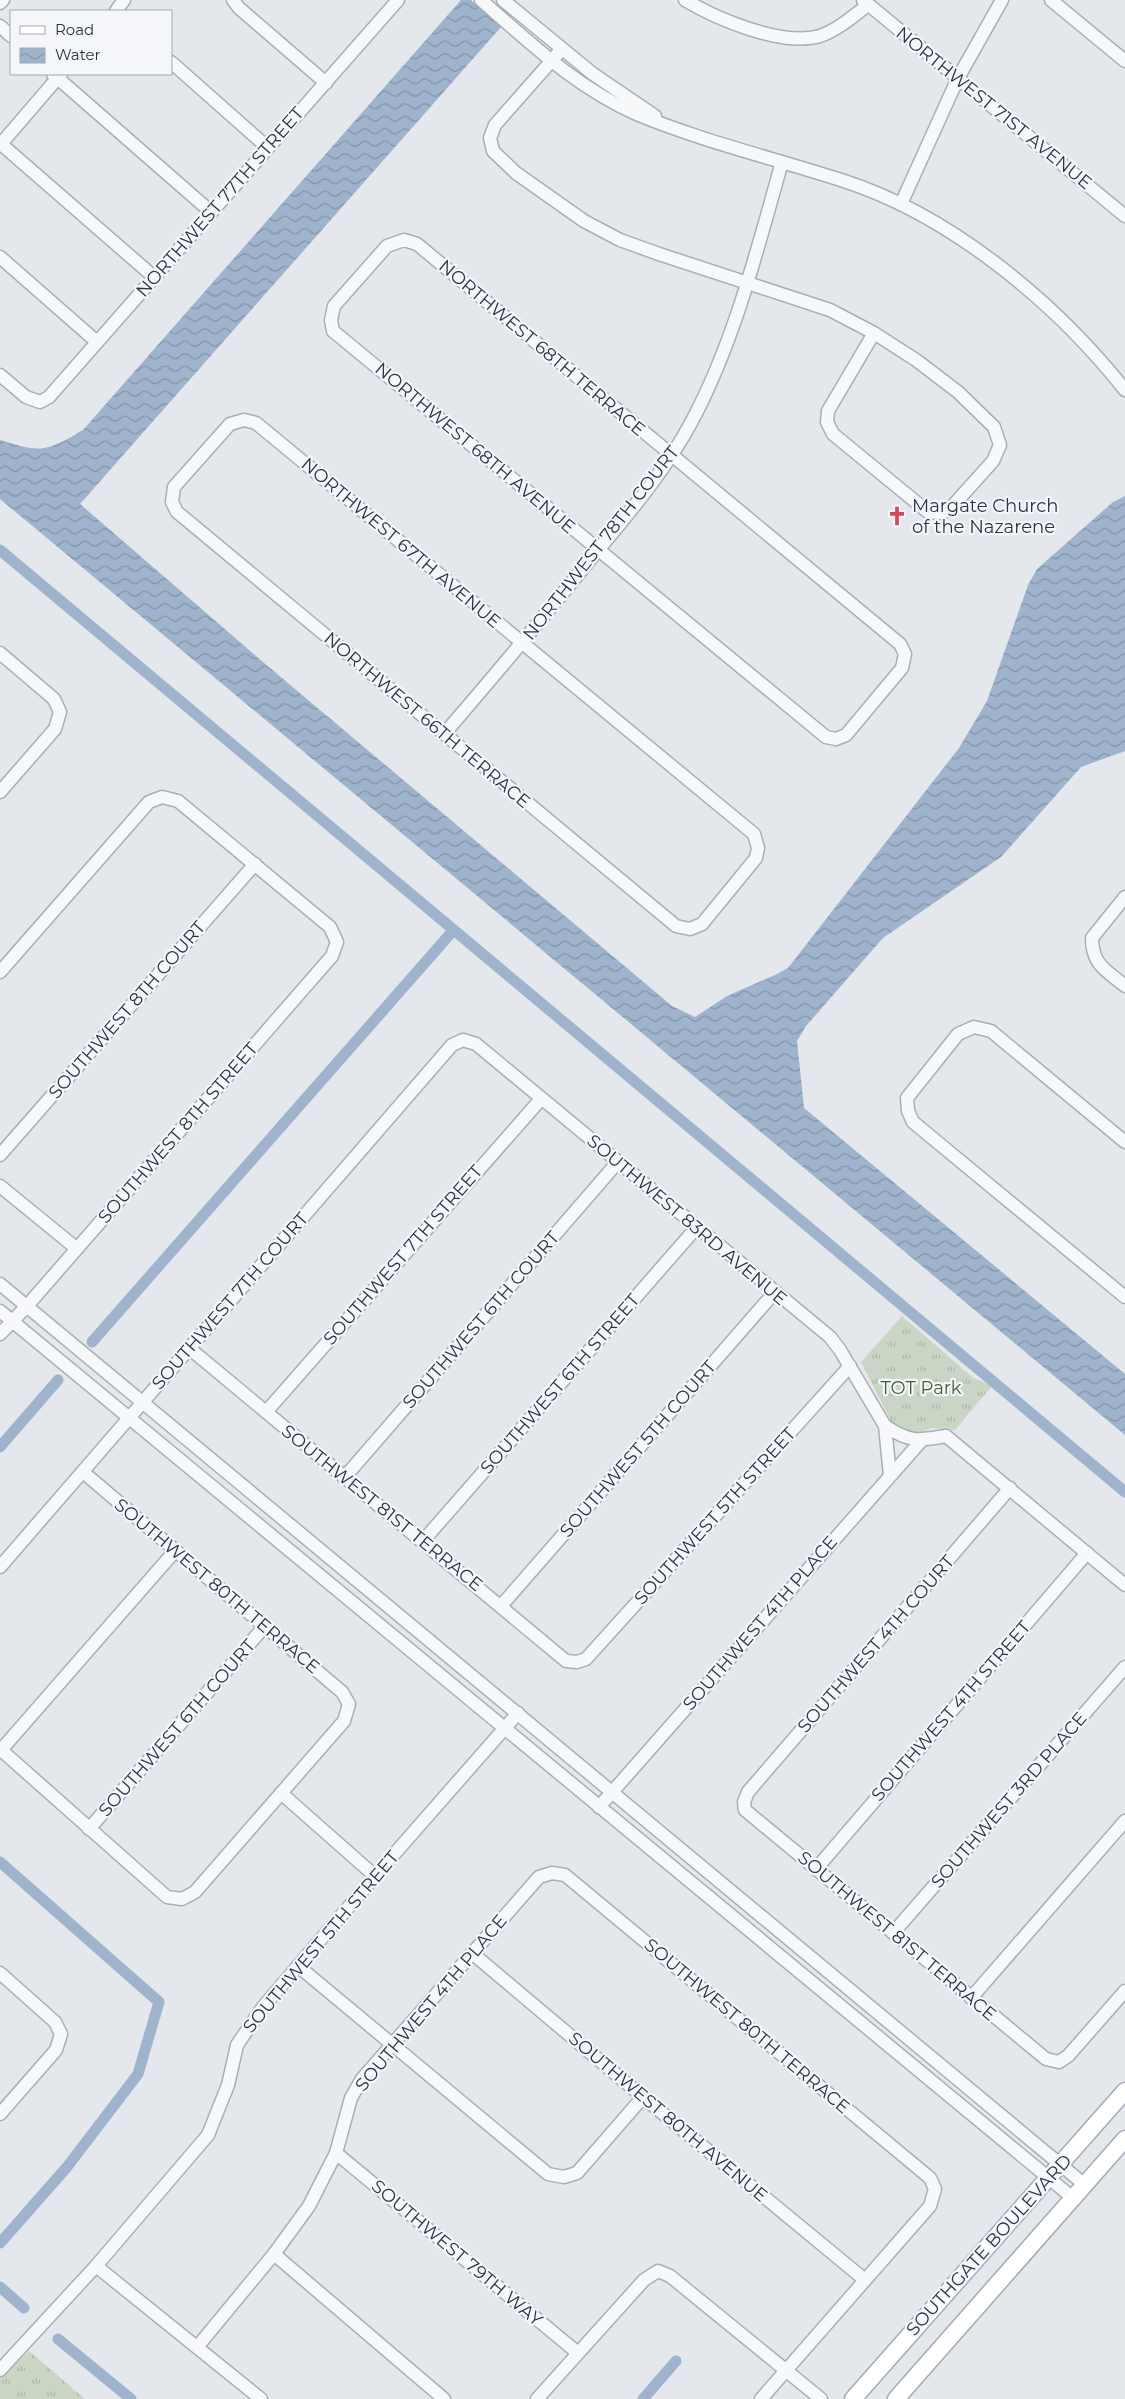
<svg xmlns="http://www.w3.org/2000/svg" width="1125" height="2399" viewBox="0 0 1125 2399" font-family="Montserrat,sans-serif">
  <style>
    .grass { fill: url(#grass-tufts) }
    .water { fill: url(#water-waves) }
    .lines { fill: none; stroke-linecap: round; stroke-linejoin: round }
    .canal { stroke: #9fb4cc; stroke-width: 11 }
    .minor-casing { stroke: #a9aeb7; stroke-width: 15 }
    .major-casing { stroke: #a3abb8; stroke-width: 19 }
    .minor { stroke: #f7f8fa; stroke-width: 12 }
    .major { stroke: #fff; stroke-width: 16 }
    .labels { text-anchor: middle; stroke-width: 4.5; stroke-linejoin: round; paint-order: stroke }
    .street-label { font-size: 18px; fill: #2b3445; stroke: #f4f6f9 }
    .poi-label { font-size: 18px; fill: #2b3445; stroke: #f4f6f9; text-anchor: start }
    .park-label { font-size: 18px; fill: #3f6138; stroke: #f4f6f9 }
  </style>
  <defs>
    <pattern id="grass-tufts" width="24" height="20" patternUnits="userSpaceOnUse" patternTransform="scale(1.25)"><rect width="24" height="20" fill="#c9d6c5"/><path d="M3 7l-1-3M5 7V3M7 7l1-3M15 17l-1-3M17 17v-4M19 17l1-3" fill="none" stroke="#adb8ab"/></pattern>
    <pattern id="water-waves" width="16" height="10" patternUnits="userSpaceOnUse" patternTransform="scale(1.25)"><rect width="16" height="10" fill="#9fb4cc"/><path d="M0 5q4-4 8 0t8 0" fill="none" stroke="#8293a7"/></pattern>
  </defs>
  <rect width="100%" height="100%" fill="#e4e7ec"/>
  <g class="grass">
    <path d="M902,1316L972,1377L992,1386L955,1430L931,1428L917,1434L893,1425L861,1362Z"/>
    <path d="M29,2351L85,2399H0V2378Z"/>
  </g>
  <path class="water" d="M461,0H471L501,27L80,504L270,668L672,1006L695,1017L727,996L775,975L788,968L959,748L987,701L1028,585L1037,569L1113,502L1125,496V751L1081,767L1001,857L883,938L806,1026L797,1041L804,1108L1125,1374V1435L0,499V440C41,453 46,452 83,430Z"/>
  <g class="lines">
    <g class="canal">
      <path d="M0,550L1125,1492"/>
      <path d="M92,1342L451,933"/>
      <path d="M0,1447L58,1380"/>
      <path d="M0,1862L159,2002L138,2074L67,2167L0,2243"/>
      <path d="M0,2287L24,2308"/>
      <path d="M58,2339L131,2399"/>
      <path d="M643,2399L676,2361"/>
    </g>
    <defs>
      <g id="minor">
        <path d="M233,0L239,8L326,83"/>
        <path d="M481,0C530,43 578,89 639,115C705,142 776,159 844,181C952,216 1056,303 1125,390"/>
        <path d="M503,0L593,74L655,116"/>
        <path d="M685,0C717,19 782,47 820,36C838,30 853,16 868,5"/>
        <path d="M863,0L1125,216"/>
        <path d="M1051,0L1125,61"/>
        <path d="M0,3L3,0"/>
        <path d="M116,11L124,0"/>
        <path d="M0,26L11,36"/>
        <path d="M561,50L495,125L490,138L493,151L516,173L584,221L620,240L659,254L830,310L874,333L916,360L958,392L994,427L1000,445L993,461L949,510L940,513L928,512L833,434L827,422L828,411L874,333"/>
        <path d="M171,62L267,147"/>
        <path d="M53,74L211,212"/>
        <path d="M1,144L154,277"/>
        <path d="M0,145L61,74"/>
        <path d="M901,204L958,78L1002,0"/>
        <path d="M404,240L417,244L900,644L905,654L902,668L846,735L836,739L826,737L333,331L331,320L334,306L387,246Z"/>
        <path d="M0,257L97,342"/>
        <path d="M0,375L26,397L40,402L49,397L398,0"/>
        <path d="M244,420L256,423L754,834L758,848L756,858L702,924L690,929L676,926L177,512L172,502L174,487L230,424Z"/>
        <path d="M0,653L54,699L60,712L55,729L0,792"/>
        <path d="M444,734C495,675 545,615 594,555C629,513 666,470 692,421C735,340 757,250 782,162"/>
        <path d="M1125,897L1092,938C1092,965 1106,970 1125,986"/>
        <path d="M0,972L149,802L162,797L178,801L330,927L337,942L332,956L27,1306L0,1334"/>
        <path d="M1125,1142L991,1031L974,1027L958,1034L907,1098L908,1111L913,1122L1125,1297"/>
        <path d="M0,1155L255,864"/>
        <path d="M0,1186L76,1248"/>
        <path d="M0,1284L1085,2185"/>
        <path d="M0,1311L1073,2198"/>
        <path d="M189,1348L566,1661L577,1662L586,1659L850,1366"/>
        <path d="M266,1412L541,1099"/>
        <path d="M885,1426C909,1442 918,1441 946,1436L1125,1585"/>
        <path d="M344,1478L617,1163"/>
        <path d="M1010,1488L748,1792L744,1802L745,1810L1046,2059L1059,2062L1068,2056L1125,1991"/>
        <path d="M423,1541L697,1227"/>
        <path d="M0,1567L452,1045L463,1040L476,1044L830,1337L840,1350L885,1426L890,1476"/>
        <path d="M501,1606L774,1293"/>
        <path d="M0,1749L167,1897L182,1899L195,1892L344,1721L349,1704L342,1692L83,1472"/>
        <path d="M1,1750L175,1551"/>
        <path d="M281,1793L375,1876"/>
        <path d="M599,1807L922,1440"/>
        <path d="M89,1829L264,1627"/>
        <path d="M816,1869L1087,1553"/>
        <path d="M893,1933L1125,1667"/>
        <path d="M472,1953L643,2097L865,2280"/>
        <path d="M298,1966L548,2174L564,2177L577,2173L643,2097"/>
        <path d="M0,1973L55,2022L61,2034L56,2050L0,2114"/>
        <path d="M971,1998L1125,1821"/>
        <path d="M336,2153L578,2353"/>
        <path d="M274,2254L444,2399"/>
        <path d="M96,2266L261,2399"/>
        <path d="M198,2346L274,2254L309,2206L336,2153L351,2098L362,2079L539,1877L552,1873L565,1875L930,2178L935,2189L930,2206L761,2399"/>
        <path d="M0,2370L96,2266L208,2135L228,2085L237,2045L263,2007L375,1876L518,1713"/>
        <path d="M537,2399L644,2280L658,2271L670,2276L821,2399"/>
      </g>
      <g id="major">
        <path d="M853,2399L1125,2091"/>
        <path d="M896,2399L1125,2139"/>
      </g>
    </defs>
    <use href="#minor" class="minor-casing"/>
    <use href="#major" class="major-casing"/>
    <use href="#minor" class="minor"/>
    <use href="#major" class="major"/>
  </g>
  <defs>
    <symbol id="church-bare" viewBox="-9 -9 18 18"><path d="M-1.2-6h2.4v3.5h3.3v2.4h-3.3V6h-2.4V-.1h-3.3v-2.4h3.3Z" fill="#d1495b" stroke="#f4f6f9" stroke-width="2.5" paint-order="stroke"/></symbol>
  </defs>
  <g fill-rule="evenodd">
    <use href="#church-bare" x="883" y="502" width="28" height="28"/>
  </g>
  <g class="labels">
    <g class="street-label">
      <text transform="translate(994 108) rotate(39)" y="6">NORTHWEST 71ST AVENUE</text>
      <text transform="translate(220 202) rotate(-49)" y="6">NORTHWEST 77TH STREET</text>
      <text transform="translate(542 348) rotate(40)" y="6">NORTHWEST 68TH TERRACE</text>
      <text transform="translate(475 448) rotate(40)" y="6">NORTHWEST 68TH AVENUE</text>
      <text transform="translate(401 543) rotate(40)" y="6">NORTHWEST 67TH AVENUE</text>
      <text transform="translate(601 543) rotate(-52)" y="6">NORTHWEST 78TH COURT</text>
      <text transform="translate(427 720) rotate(40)" y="6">NORTHWEST 66TH TERRACE</text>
      <text transform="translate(127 1010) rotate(-49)" y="6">SOUTHWEST 8TH COURT</text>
      <text transform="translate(178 1133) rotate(-49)" y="6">SOUTHWEST 8TH STREET</text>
      <text transform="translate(687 1220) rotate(40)" y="6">SOUTHWEST 83RD AVENUE</text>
      <text transform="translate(403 1255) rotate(-49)" y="6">SOUTHWEST 7TH STREET</text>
      <text transform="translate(230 1301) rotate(-49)" y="6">SOUTHWEST 7TH COURT</text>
      <text transform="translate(481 1320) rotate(-49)" y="6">SOUTHWEST 6TH COURT</text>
      <text transform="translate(560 1384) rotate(-49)" y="6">SOUTHWEST 6TH STREET</text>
      <text transform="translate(638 1449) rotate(-49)" y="6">SOUTHWEST 5TH COURT</text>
      <text transform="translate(382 1508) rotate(39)" y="6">SOUTHWEST 81ST TERRACE</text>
      <text transform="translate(715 1516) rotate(-48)" y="6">SOUTHWEST 5TH STREET</text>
      <text transform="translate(217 1586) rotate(40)" y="6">SOUTHWEST 80TH TERRACE</text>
      <text transform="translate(760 1623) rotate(-49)" y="6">SOUTHWEST 4TH PLACE</text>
      <text transform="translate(876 1644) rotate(-49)" y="6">SOUTHWEST 4TH COURT</text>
      <text transform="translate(951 1711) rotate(-49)" y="6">SOUTHWEST 4TH STREET</text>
      <text transform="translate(177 1728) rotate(-49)" y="6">SOUTHWEST 6TH COURT</text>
      <text transform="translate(1009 1800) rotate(-49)" y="6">SOUTHWEST 3RD PLACE</text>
      <text transform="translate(897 1936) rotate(40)" y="6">SOUTHWEST 81ST TERRACE</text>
      <text transform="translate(321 1942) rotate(-50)" y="6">SOUTHWEST 5TH STREET</text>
      <text transform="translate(431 2003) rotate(-50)" y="6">SOUTHWEST 4TH PLACE</text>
      <text transform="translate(747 2026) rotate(40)" y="6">SOUTHWEST 80TH TERRACE</text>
      <text transform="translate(668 2117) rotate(40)" y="6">SOUTHWEST 80TH AVENUE</text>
      <text transform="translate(989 2245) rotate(-48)" y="6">SOUTHGATE BOULEVARD</text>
      <text transform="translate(457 2253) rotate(40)" y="6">SOUTHWEST 79TH WAY</text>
    </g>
    <g class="poi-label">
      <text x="912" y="512">Margate Church<tspan x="912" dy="21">of the Nazarene</tspan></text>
    </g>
    <g class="park-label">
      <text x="921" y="1394">TOT Park</text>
    </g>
  </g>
  <rect x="10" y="10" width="162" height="65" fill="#f4f6f9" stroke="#a4a8b1"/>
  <rect x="20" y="26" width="25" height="8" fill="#ffffff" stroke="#a4a8b1"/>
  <text x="55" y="35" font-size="15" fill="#2b3445">Road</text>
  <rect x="20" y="48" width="25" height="15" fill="url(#water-waves)" stroke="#a4a8b1"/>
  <text x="55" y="60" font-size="15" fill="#2b3445">Water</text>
</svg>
